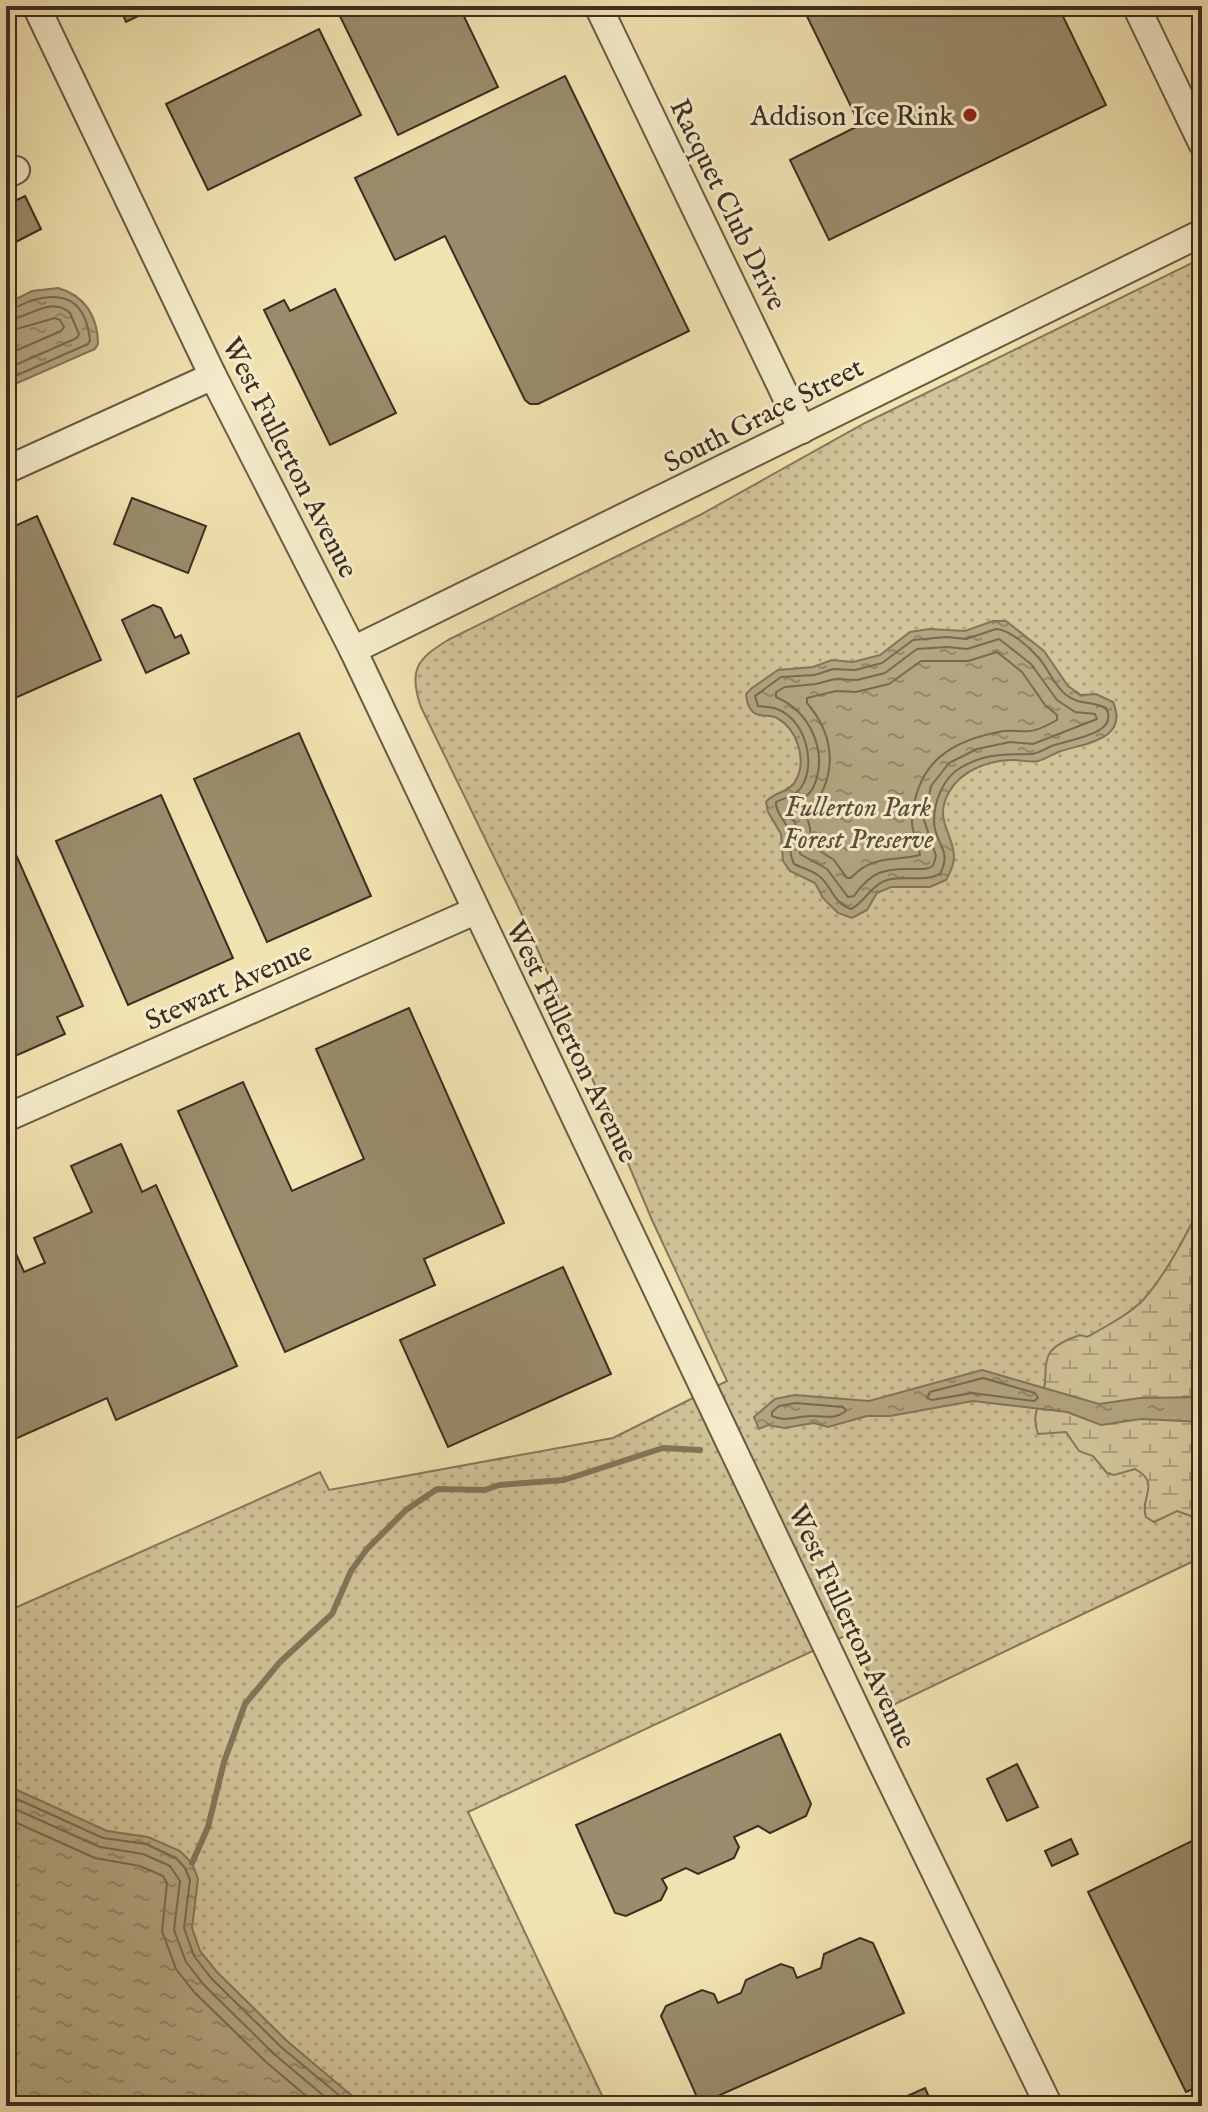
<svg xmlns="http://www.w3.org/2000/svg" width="1208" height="2112" viewBox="0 0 1208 2112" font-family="'IM FELL English',serif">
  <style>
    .grass { fill: url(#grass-dots); stroke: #86795d; stroke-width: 2 }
    .wetland { fill: url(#wetland-marsh); stroke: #86795d; stroke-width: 2 }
    .water { fill: url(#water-ripples); stroke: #83755a; stroke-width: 2 }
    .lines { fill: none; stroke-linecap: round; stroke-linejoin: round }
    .shore { stroke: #776a50; stroke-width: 2 }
    .stream { stroke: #83755a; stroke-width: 6 }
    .building { fill: #9a8c6c; stroke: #3b2e21; stroke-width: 2 }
    .minor-casing { stroke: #685b45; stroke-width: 30 }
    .minor { stroke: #f6edcc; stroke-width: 26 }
    .poi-dot { fill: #8f2418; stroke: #f6edcc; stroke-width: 3 }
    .labels { text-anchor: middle; stroke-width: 6; stroke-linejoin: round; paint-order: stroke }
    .poi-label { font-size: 28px; fill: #3b2e21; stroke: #f6edcc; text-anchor: end }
    .street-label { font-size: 28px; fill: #3b2e21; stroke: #f6edcc }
    .park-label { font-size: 28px; font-style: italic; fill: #594c39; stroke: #f6edcc }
  </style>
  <defs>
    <pattern id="grass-dots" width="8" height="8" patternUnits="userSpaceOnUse" patternTransform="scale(2)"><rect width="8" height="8" fill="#d2c499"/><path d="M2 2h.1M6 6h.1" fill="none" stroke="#aca07c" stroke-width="1.8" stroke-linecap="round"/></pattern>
    <pattern id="wetland-marsh" width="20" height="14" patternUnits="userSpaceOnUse" patternTransform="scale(2)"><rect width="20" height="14" fill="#d2c499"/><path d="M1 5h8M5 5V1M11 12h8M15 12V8" fill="none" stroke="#aca07c"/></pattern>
    <pattern id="water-ripples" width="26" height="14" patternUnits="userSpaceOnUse" patternTransform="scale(2)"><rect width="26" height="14" fill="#b3a580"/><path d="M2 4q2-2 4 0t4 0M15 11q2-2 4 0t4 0" fill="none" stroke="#938768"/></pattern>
  </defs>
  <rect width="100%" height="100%" fill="#f1e3b1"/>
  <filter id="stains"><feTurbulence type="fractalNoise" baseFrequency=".0025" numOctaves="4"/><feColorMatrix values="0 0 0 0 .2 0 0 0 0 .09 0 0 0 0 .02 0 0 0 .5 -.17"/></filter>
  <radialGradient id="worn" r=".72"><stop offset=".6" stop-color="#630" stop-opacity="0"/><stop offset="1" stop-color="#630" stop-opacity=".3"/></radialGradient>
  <path class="grass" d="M1202,258V1557L887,1708L849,1634L468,1812L607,2106H6V1612L320,1472L329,1490L613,1438L727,1381L652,1220L529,929L421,707C408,670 417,659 448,640L700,515L865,423Z"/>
  <path class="wetland" d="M1202,1203V1520L1177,1511L1154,1522L1146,1517C1139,1497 1162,1484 1135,1469L1114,1475L1107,1473L1093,1456L1079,1451L1066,1432L1038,1434C1030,1412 1042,1402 1045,1383C1046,1373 1044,1361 1051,1351C1057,1344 1071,1338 1080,1335L1087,1337C1105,1327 1130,1314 1144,1299C1168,1271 1186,1235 1202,1203Z"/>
  <g class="water">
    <path d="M58,288C84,295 98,316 98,344L95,349L6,388V304L32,291Z"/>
    <path d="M993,621H1006L1044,651L1068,686L1081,695L1096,694L1113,702C1129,739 1087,743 1061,751C1053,754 1046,759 1038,761C1031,763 1021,760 1013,760C990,760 961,770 949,792C933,820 954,834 954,857C954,865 950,873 946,880L930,887H891L877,893L867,910L852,918L838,913L823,898L815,883L790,871L783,861L781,834L768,812L766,802C773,792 791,792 796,780C807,759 797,729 777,718C770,714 759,718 753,712C748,708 747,701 746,694L752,688L778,670L813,667L832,660L853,662L880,655L910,632L929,629L965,631Z"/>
    <path d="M982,1370L1099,1404L1140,1398L1202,1397V1422L1141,1419L1101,1425L1067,1412L973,1401L890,1416H867L828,1427L814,1423L784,1428L768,1425L759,1429L754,1417L775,1399L795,1395L869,1401Z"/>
    <path d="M6,1785L107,1831L148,1837L180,1851L192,1863L198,1879L192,1928L200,1951L217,1972L287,2041L364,2106H6Z"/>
  </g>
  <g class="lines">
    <g class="shore">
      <path d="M6,310C17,309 26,301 37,299C71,291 86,307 90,340L88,344L6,380"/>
      <path d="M6,320C28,319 50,295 70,313L79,334L77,338L6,369"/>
      <path d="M6,332L55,318L60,320L64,327L61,331L6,355"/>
      <path d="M996,629C1010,630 1028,646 1038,657C1048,668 1053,684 1065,694C1078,705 1091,701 1106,708C1120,734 1071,739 1055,745C1047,747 1040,753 1032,754C1013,755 1003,753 983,758C975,760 967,764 960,768C943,778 934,802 934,821C934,844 953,849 940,874C924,882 908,876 891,879C871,883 867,901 851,909C833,903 832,886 819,876C812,870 802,868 794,864C788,852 791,843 789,832C786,820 775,813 776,802C785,798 797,795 802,786C817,761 804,719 777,709C772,707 764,707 758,706L755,696L781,677L815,675L833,669L855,670L882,663L913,640L947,637L966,639Z"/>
      <path d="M999,639L1031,664L1057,700L1075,712L1095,714L1097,719L1033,744L1010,742L977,749L949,763L931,786L924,820L936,856L933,866C926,870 922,869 914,869C885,868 871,871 854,896L848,897L827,869L800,854L798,830L789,809C797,802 808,798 813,788C829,753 811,712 776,697V692L785,687L816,684L835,679L857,680L885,673L917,649L947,647L967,649Z"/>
      <path d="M997,652L1022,672L1045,705L1057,715V720C1050,724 1037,731 1029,731C1021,732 1013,730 1004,731C951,740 916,762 912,820C911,832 919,843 920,855C893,862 873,854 851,878H847L834,860L811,845L810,828L806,814C838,781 837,738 807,703V698L836,691L856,692L889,684L921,661H968Z"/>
      <path d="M983,1378L1035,1393L1038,1398L1034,1401L972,1393L932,1400L927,1398L930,1392Z"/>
      <path d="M796,1403L843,1407L846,1411C834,1420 827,1416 813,1416C798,1415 787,1423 772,1416V1412L779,1406Z"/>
      <path d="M6,1794L103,1838L146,1844L176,1858L185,1868L190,1880L184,1928L194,1956L211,1978L281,2047L352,2106"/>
      <path d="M6,1805L100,1847L143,1854L170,1866L180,1881L174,1930L186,1962L204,1985L274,2054L336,2106"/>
      <path d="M6,1818L95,1858L140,1866L163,1876L167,1883L162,1931L176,1969L194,1992L266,2062L318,2106"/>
    </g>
    <path class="stream" d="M192,1863L208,1827L224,1762L245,1704L280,1662L332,1614L351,1571L367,1549L406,1510L437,1489L485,1490L499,1485L564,1480L663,1448L700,1450"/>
  </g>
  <g class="building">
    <path d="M119,6H159L126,22Z"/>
    <path d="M335,6H459L498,87L398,135Z"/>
    <path d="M802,6H1058L1106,105L829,240L790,160L860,125Z"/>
    <path d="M319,29L361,115L208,190L166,104Z"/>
    <path d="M565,76L689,331L538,404H530L525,400L445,236L395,260L355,178Z"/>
    <path d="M25,196L41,229L6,247V205Z"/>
    <path d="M335,289L396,413L330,445L264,310L284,300L290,311Z"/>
    <path d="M132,498L206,526L188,573L114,544Z"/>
    <path d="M37,516L101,660L6,702V530Z"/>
    <path d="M153,605L161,608L175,638L181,635L189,653L146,673L122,620Z"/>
    <path d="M299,733L371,896L267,942L194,779Z"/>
    <path d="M161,795L233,958L128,1005L56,841Z"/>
    <path d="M9,839L83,1006L57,1017L65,1034L6,1060V841Z"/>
    <path d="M409,1008L504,1223L424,1259L435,1285L285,1352L178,1111L243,1082L292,1191L364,1159L316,1049Z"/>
    <path d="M121,1144L142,1192L156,1185L237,1366L116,1420L107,1398L6,1443V1231L24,1272L45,1263L34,1238L92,1212L71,1166Z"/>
    <path d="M563,1267L611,1374L448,1447L400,1340Z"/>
    <path d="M780,1734L811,1804L806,1816L770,1833L758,1826L734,1837L739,1847L734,1858L698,1874L686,1868L662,1879L667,1888L661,1900L626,1916L615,1913L576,1825Z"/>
    <path d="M1017,1764L1038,1807L1007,1821L987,1779Z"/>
    <path d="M1202,1836V2085L1186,2092L1088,1892Z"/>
    <path d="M1071,1839L1078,1854L1052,1866L1045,1851Z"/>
    <path d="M860,1938L873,1943L904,2013L700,2104L661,2016L666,2006L702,1990L714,1994L718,2003L741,1993L746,1980L781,1964L793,1968L797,1978L821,1968L824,1954Z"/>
    <path d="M925,2088L933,2106H885Z"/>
  </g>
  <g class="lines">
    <defs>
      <g id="minor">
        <path d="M36,6L213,376L353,650L881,1761L1049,2106"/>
        <path d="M598,6L802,430"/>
        <path d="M1136,6L1202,143"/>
        <path d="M6,175L16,170"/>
        <path d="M6,470L213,376"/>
        <path d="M353,650L1202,233"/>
        <path d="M6,1118L475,911"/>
      </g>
    </defs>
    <use href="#minor" class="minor-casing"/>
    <use href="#minor" class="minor"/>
  </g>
  <circle class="poi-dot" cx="970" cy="115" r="8"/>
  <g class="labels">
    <g class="poi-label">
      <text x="954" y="125">Addison Ice Rink</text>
    </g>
    <g class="street-label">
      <text transform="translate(729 204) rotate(64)" y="10">Racquet Club Drive</text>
      <text transform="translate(763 414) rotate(-27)" y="10">South Grace Street</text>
      <text transform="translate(291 457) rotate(63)" y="10">West Fullerton Avenue</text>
      <text transform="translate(228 985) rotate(-24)" y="10">Stewart Avenue</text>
      <text transform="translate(573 1041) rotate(64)" y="10">West Fullerton Avenue</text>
      <text transform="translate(853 1626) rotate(65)" y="10">West Fullerton Avenue</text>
    </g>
    <g class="park-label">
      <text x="858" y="816">Fullerton Park<tspan x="858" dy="32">Forest Preserve</tspan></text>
    </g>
  </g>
  <rect width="1208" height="2112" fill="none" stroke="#f1e3b1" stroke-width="32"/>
  <rect x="8" y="8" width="1192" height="2096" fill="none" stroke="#3b2e21" stroke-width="4"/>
  <rect x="16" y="16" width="1176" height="2080" fill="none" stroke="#3b2e21" stroke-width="2"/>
  <rect width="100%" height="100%" filter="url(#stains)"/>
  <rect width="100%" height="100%" fill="url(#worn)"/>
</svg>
